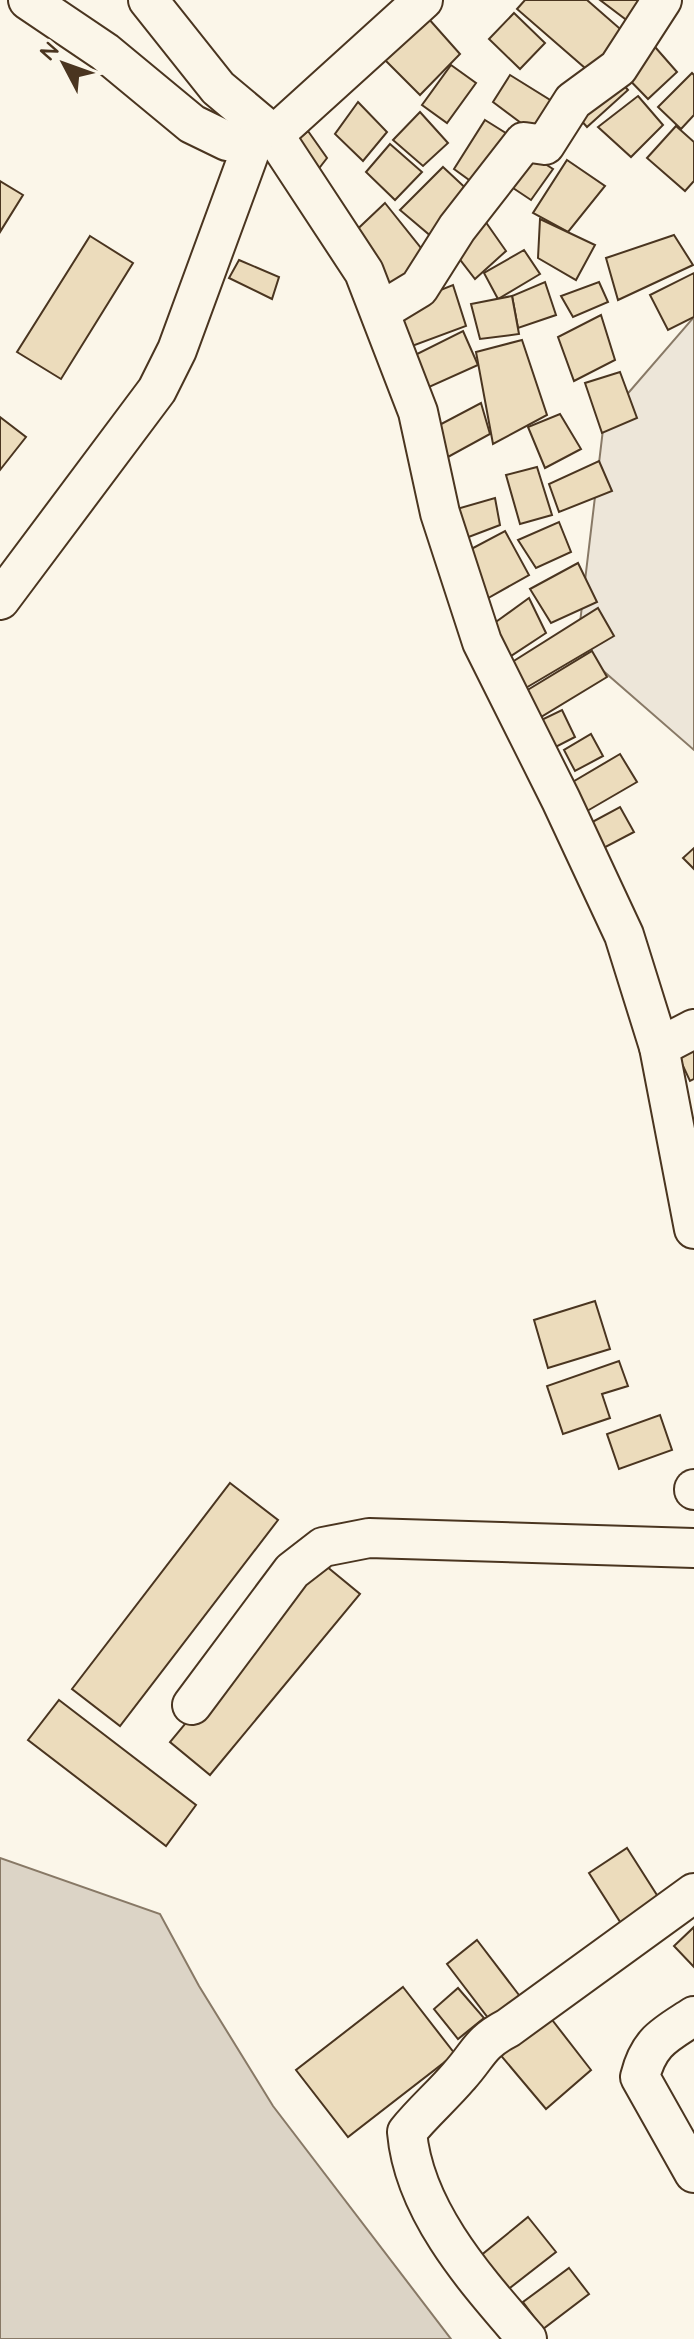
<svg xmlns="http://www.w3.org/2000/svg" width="694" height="2339" viewBox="0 0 694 2339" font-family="Quicksand,sans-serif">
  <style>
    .green { fill: #ede6d9; stroke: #887966; stroke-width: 2 }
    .water { fill: #dcd4c6; stroke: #887966; stroke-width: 2 }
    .building { fill: #ecdcbc; stroke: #4a3520; stroke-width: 2 }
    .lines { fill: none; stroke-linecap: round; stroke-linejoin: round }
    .minor-casing { stroke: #4a3520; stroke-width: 42 }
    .minor { stroke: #fbf6e9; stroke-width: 38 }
  </style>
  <rect width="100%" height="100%" fill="#fbf6e9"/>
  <path class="green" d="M694,317V750L577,648L604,421Z"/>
  <path class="water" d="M0,1858L160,1914L199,1986L273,2106L451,2339H0Z"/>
  <g class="building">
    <path d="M525,0H587L634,41L600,81L517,9Z"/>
    <path d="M600,0H659L641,31Z"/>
    <path d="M420,9L460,54L420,95L376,51Z"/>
    <path d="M514,13L545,43L520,69L489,39Z"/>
    <path d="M641,31L677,72L648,99L618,68Z"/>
    <path d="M451,65L476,83L447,123L422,105Z"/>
    <path d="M612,72L628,90L587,127L571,109Z"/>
    <path d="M692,73L694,75V115L681,129L658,107Z"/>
    <path d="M510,75L563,108L537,135L493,102Z"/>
    <path d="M638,96L663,125L631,157L598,127Z"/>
    <path d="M358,102L387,132L363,161L335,134Z"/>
    <path d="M420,112L448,143L423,166L393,140Z"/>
    <path d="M485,120L517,140L483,190L454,169Z"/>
    <path d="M676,126L694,142V181L685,191L647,158Z"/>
    <path d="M308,131L327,158L310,180L289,147Z"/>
    <path d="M390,144L422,172L395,200L366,172Z"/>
    <path d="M523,150L553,169L531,200L504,182Z"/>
    <path d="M567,160L605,186L568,232L533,213Z"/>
    <path d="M443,167L472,194L432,237L400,210Z"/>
    <path d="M0,181L23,195L0,232Z"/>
    <path d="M385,203L429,258L387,302L346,240Z"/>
    <path d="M540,219L595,245L576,280L538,258Z"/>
    <path d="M485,221L506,251L475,279L451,248Z"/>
    <path d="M674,235L693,265L618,300L606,258Z"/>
    <path d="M90,236L133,263L61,379L17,352Z"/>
    <path d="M524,250L540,274L498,299L484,273Z"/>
    <path d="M239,260L279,277L272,299L229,278Z"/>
    <path d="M694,273V317L668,330L650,295Z"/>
    <path d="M545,282L556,315L518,328L512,296Z"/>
    <path d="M599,282L608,302L573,317L561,296Z"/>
    <path d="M453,285L466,326L404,349L390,310Z"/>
    <path d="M512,296L519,334L480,339L471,304Z"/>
    <path d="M601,315L615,360L574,381L558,337Z"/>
    <path d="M463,331L478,365L418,392L405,360Z"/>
    <path d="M522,340L547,415L493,444L476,352Z"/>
    <path d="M620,372L637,418L602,433L585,383Z"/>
    <path d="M481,403L490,434L437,463L426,432Z"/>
    <path d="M560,414L581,449L545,468L528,427Z"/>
    <path d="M0,417L26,437L0,470Z"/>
    <path d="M599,461L612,491L559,512L549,484Z"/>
    <path d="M537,467L552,515L520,524L506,475Z"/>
    <path d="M495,498L500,525L453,543L443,513Z"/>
    <path d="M559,522L571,552L536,568L518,540Z"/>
    <path d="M505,531L529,575L483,601L458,556Z"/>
    <path d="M578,563L597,602L551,623L530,589Z"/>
    <path d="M529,598L546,633L508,658L493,624Z"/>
    <path d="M598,608L614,636L524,689L509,664Z"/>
    <path d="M592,651L607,677L531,723L516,697Z"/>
    <path d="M562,710L575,737L544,753L531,725Z"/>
    <path d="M591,734L603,756L575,771L564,750Z"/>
    <path d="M620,754L637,782L575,818L559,790Z"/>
    <path d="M620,807L634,832L596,852L583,827Z"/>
    <path d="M694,848V869L683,858Z"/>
    <path d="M694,1042V1079L690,1081L676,1051Z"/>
    <path d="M595,1301L610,1349L548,1368L534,1320Z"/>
    <path d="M619,1361L628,1386L602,1394L610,1418L563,1434L547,1386Z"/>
    <path d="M660,1415L672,1450L619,1469L607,1434Z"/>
    <path d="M230,1483L278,1520L120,1726L72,1689Z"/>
    <path d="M320,1561L360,1594L210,1775L170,1742Z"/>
    <path d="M59,1700L196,1805L166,1846L28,1740Z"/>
    <path d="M627,1848L662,1903L624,1928L589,1873Z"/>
    <path d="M694,1927V1967L674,1946Z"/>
    <path d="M477,1940L522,1999L492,2023L447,1964Z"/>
    <path d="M403,1987L455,2054L348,2137L296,2070Z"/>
    <path d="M458,1988L484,2018L458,2039L434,2009Z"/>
    <path d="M539,2003L591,2070L546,2109L487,2039Z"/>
    <path d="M528,2217L556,2252L506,2291L479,2257Z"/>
    <path d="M569,2268L589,2294L543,2329L523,2302Z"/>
  </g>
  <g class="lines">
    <defs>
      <g id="minor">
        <path d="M28,0L105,52L192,124L227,141L253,143L274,135L423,0"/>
        <path d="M148,0L218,88L274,135L364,272L418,412L440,513L482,642L561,800L624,935L659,1047L694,1229"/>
        <path d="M381,311L419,288L457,228L524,142L545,145L573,101L618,68L662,0"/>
        <path d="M0,600L157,390L177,350L253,143"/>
        <path d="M659,1047L694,1029"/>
        <path d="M694,1489V1490"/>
        <path d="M192,1705L292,1571L323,1547L369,1538L694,1548"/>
        <path d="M694,2016C665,2035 649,2041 640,2077L694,2173"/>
        <path d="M527,2339C477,2281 414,2212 407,2132C423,2112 442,2096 459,2076C479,2054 479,2043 508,2028L694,1893"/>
      </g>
    </defs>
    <use href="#minor" class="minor-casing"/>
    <use href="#minor" class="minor"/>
  </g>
  <g transform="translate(64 64) rotate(311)" stroke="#fbf6e9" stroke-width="6" paint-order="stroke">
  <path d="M0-6L14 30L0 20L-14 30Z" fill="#4a3520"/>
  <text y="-12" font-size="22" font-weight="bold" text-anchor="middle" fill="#4a3520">N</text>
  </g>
</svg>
